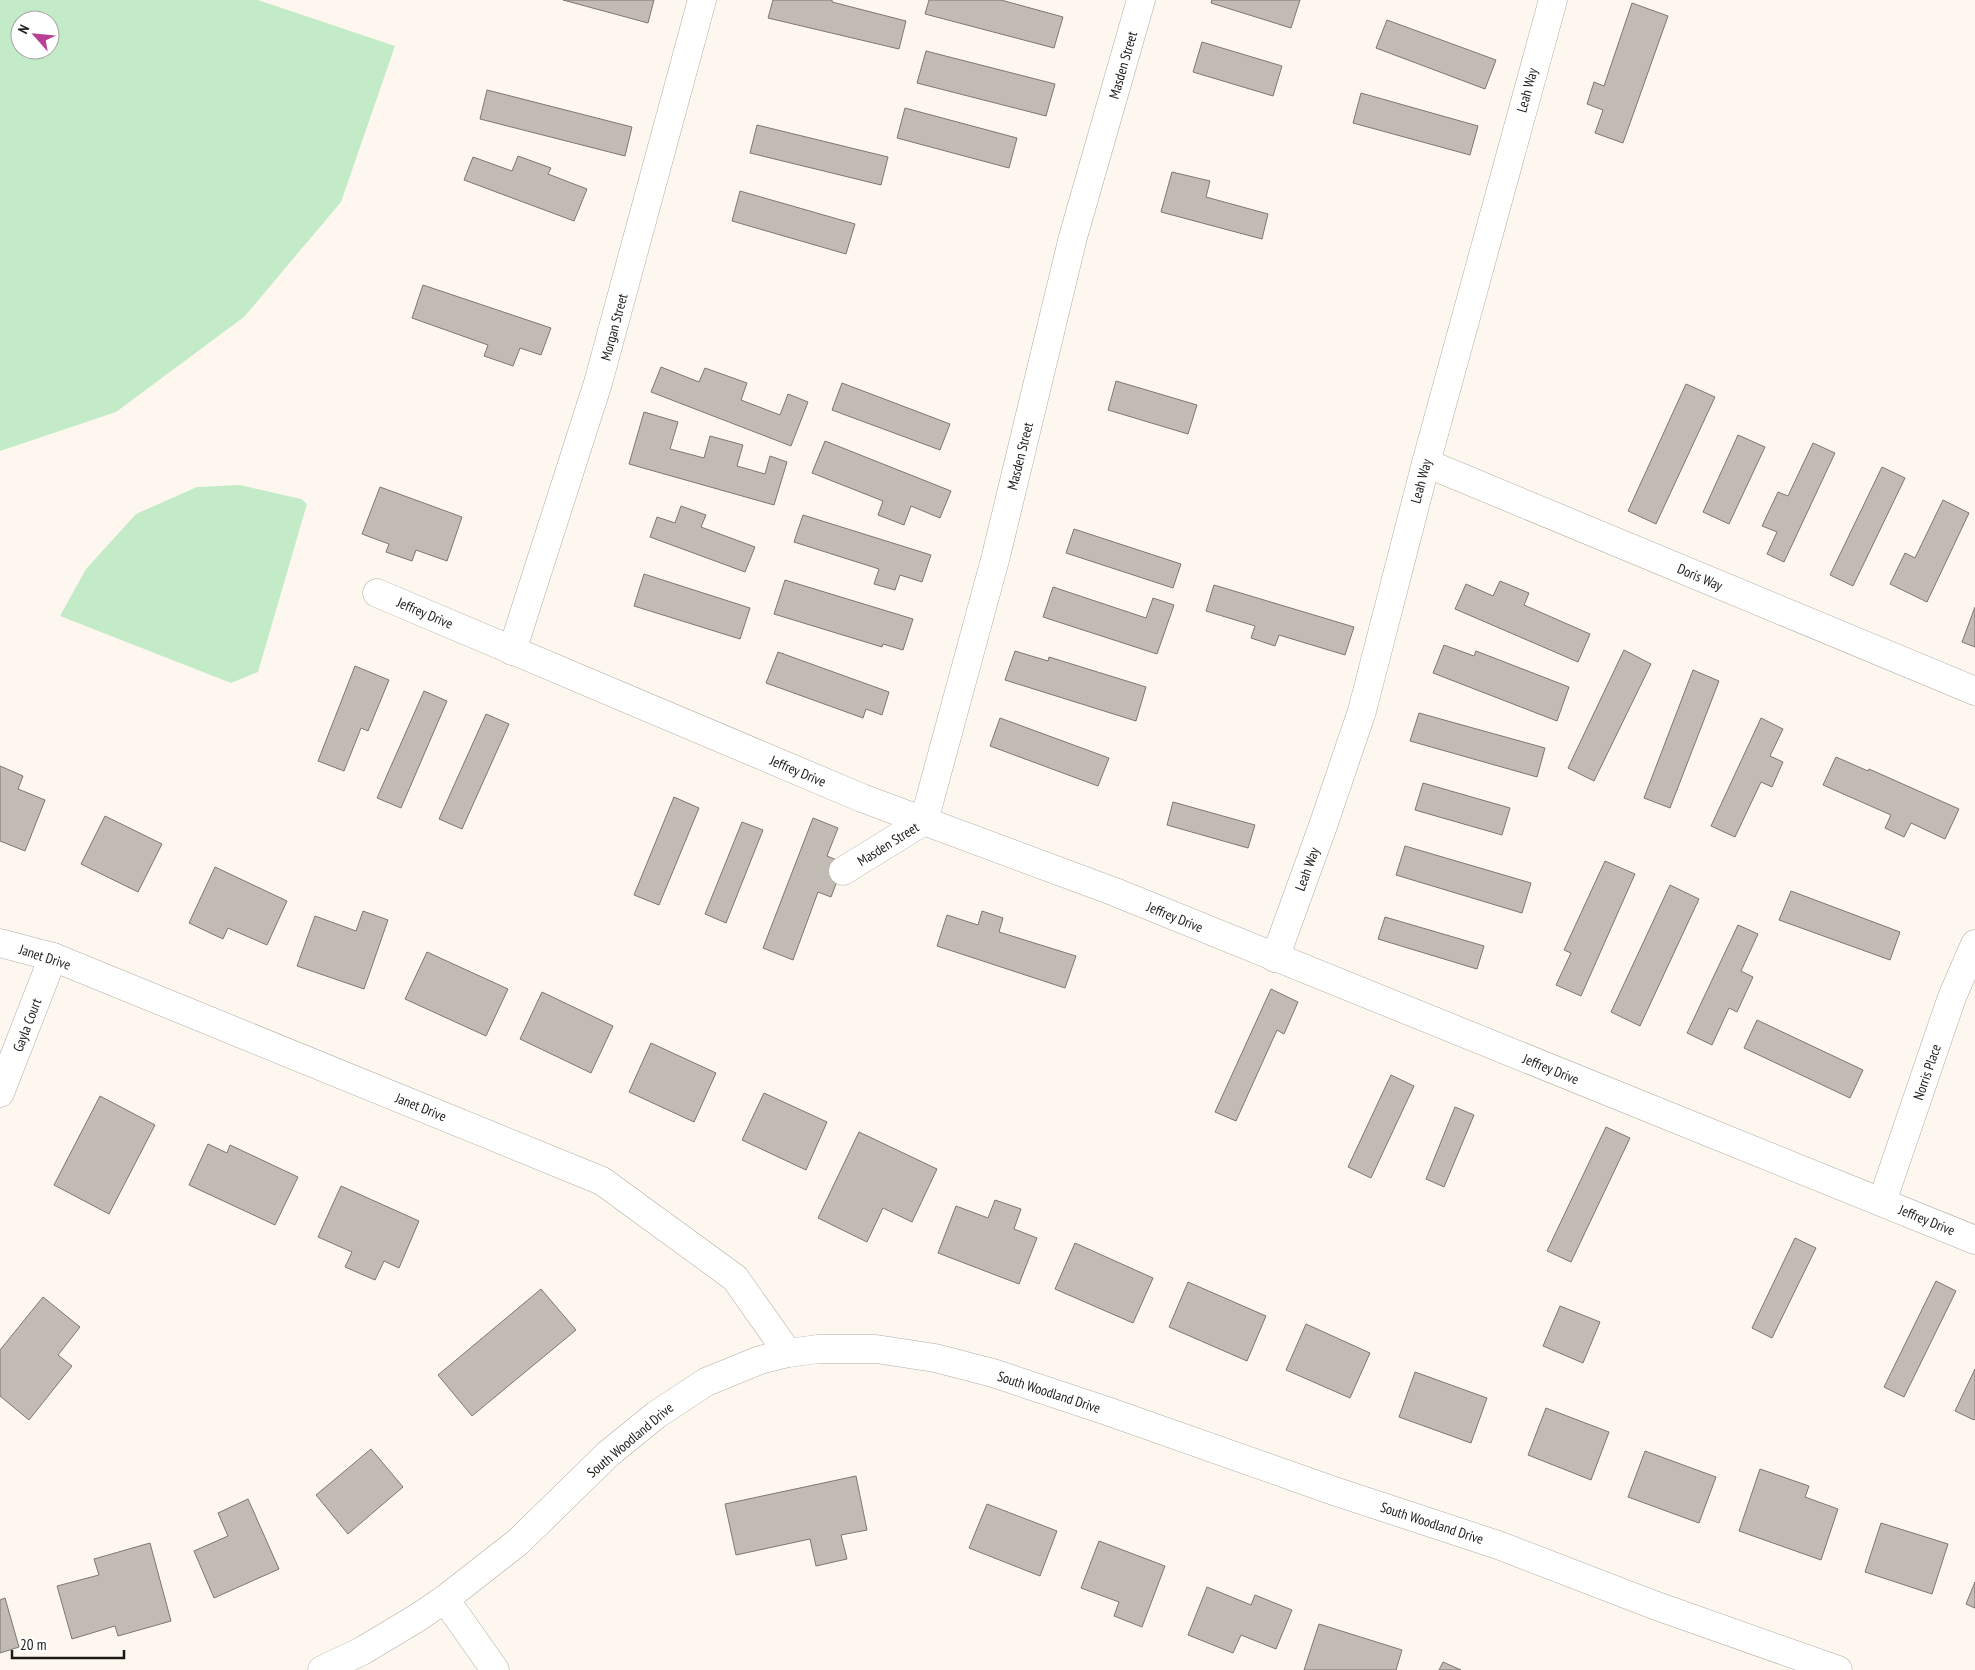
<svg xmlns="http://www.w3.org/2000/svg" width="1975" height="1670" viewBox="0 0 1975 1670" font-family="'PT Sans Narrow',sans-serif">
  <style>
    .green { fill: #c3ebc8; fill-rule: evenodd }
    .building { fill: #c2bbb4; stroke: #7d7770 }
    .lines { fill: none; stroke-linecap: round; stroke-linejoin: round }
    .minor-casing { stroke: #b2aca4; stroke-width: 29 }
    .minor { stroke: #fff; stroke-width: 28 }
    .labels { text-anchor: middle; stroke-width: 4; stroke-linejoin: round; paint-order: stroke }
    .street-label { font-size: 14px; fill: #1c1a17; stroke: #fff }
  </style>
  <rect width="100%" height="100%" fill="#fef7ef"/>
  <g class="green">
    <path d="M0,0H258L395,46L341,202L244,317L116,412L0,451ZM20,20H50V50H20Z"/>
    <path d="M240,485L301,499L307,504L258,672L231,683L60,616L86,569L136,514L197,487Z"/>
  </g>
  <g class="building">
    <path d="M563,0H654L648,23Z"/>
    <path d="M773,0H832V2L906,21L899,49L768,18Z"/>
    <path d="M929,0H1001L1063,17L1054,48L925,14Z"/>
    <path d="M1212,0H1300L1291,28L1211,3Z"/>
    <path d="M1632,3L1668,16L1623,143L1595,133L1603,110L1587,104L1594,82L1604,86Z"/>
    <path d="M1387,20L1496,60L1485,89L1376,48Z"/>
    <path d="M1202,42L1282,66L1273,96L1193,72Z"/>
    <path d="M926,51L1055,84L1046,116L917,83Z"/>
    <path d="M487,90L632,127L625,156L480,119Z"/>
    <path d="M1361,93L1478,126L1470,155L1353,123Z"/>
    <path d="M905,108L1017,138L1009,168L897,138Z"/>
    <path d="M757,125L888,157L881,185L750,153Z"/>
    <path d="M518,156L551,168L548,174L587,189L574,221L464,180L473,157L512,171Z"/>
    <path d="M1172,172L1210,181L1206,197L1268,214L1262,239L1161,212Z"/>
    <path d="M740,191L855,224L846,254L732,221Z"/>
    <path d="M423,285L551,328L541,355L520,348L513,366L484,356L488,345L412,318Z"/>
    <path d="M661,367L699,382L705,368L747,383L741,400L780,415L788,394L808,402L791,446L651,392Z"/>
    <path d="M1116,381L1197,405L1188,434L1108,410Z"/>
    <path d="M842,383L950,424L940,450L832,410Z"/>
    <path d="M1686,384L1715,397L1656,524L1628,511Z"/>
    <path d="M644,412L678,422L670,449L704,458L710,436L743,445L737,466L765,474L770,456L787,462L774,505L629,464Z"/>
    <path d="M1738,435L1765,447L1729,524L1703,512Z"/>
    <path d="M825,441L951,491L940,518L911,506L904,525L878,515L883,501L812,473Z"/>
    <path d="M1813,443L1835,453L1784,562L1767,554L1777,532L1762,526L1778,492L1788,496Z"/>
    <path d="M1882,467L1905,478L1853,586L1830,575Z"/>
    <path d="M380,487L462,517L447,561L416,550L412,561L386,552L389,544L362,534Z"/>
    <path d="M1943,500L1969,513L1927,602L1890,584L1905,553L1915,558Z"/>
    <path d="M681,506L706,515L701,527L755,547L745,572L650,537L657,517L675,523Z"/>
    <path d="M803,515L931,555L922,582L900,575L895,590L874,584L879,569L794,542Z"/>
    <path d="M1074,529L1181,564L1173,588L1066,553Z"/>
    <path d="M644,574L750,608L740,639L634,606Z"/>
    <path d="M785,580L913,619L903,650L883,644L882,647L774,614Z"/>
    <path d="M1500,581L1529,593L1524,605L1590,634L1578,662L1455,609L1466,584L1493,596Z"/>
    <path d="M1214,585L1354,627L1345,655L1279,635L1275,646L1251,638L1255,626L1206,611Z"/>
    <path d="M1053,587L1146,618L1153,598L1174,605L1157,654L1043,617Z"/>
    <path d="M1975,607V647L1962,642Z"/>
    <path d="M1444,645L1474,656L1476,651L1569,687L1557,721L1433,673Z"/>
    <path d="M1624,650L1651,664L1594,781L1568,768Z"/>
    <path d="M1015,651L1048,661L1049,657L1146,687L1136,721L1005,680Z"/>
    <path d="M778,652L889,692L882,715L866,709L863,718L766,683Z"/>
    <path d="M355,666L389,680L368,731L361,728L344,771L318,761Z"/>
    <path d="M1693,670L1719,681L1670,808L1644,798Z"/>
    <path d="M424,691L447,701L401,808L377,798Z"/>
    <path d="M1419,713L1545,748L1537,777L1410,741Z"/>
    <path d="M486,714L509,724L462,829L439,819Z"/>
    <path d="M1000,718L1109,758L1098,786L990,746Z"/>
    <path d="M1761,718L1783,729L1770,756L1783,762L1772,787L1761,782L1735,837L1711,826Z"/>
    <path d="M1836,757L1868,771L1869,769L1959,809L1945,839L1911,823L1904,837L1885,828L1891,815L1823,785Z"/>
    <path d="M0,766L23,776L18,789L45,800L25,851L0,841Z"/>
    <path d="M1423,783L1510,808L1502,835L1415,810Z"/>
    <path d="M674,797L699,808L659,905L634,895Z"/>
    <path d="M1173,802L1255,825L1248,848L1167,825Z"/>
    <path d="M105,816L162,844L138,892L81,864Z"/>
    <path d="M813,818L838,828L827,856L844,863L831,897L818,892L793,960L763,948Z"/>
    <path d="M742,822L763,830L726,923L705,914Z"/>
    <path d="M1405,846L1531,883L1522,913L1396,875Z"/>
    <path d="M1605,861L1635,874L1581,996L1556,985L1571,953L1564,950Z"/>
    <path d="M215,867L287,901L267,945L228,928L223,939L189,923Z"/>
    <path d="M1670,885L1699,899L1640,1026L1611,1012Z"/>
    <path d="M1791,891L1900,932L1890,960L1779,920Z"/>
    <path d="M363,911L388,920L364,989L297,966L315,916L356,931Z"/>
    <path d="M982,911L1003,918L999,932L1076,956L1065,988L937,946L947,915L978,925Z"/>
    <path d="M1385,917L1484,946L1477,969L1378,939Z"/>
    <path d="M1738,925L1758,934L1741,971L1753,977L1737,1012L1729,1008L1712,1045L1687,1033Z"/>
    <path d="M427,952L508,989L486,1036L405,999Z"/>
    <path d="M1271,989L1298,1002L1284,1034L1277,1030L1236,1121L1215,1112Z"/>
    <path d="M542,992L613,1026L591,1073L520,1039Z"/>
    <path d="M1757,1020L1863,1070L1850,1098L1744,1048Z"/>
    <path d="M651,1043L716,1073L694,1122L629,1092Z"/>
    <path d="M1391,1075L1414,1086L1371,1178L1348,1167Z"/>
    <path d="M764,1093L827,1122L806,1170L742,1140Z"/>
    <path d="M100,1096L155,1125L109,1214L54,1185Z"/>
    <path d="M1455,1107L1474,1115L1444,1187L1426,1179Z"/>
    <path d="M1606,1127L1630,1138L1571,1262L1547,1251Z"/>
    <path d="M859,1132L937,1169L912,1222L883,1208L867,1242L818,1218Z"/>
    <path d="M208,1144L227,1153L230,1145L298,1177L275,1225L189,1185Z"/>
    <path d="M341,1186L419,1221L399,1268L384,1261L375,1280L345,1267L352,1252L318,1237Z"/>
    <path d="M995,1200L1021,1209L1014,1229L1037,1238L1019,1284L938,1253L956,1206L988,1218Z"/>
    <path d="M1795,1238L1816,1248L1772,1338L1752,1328Z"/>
    <path d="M1075,1243L1153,1278L1133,1323L1055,1289Z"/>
    <path d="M1936,1281L1956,1291L1904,1397L1884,1387Z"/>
    <path d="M1188,1282L1266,1316L1247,1361L1169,1327Z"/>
    <path d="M541,1289L576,1330L472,1416L438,1375Z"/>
    <path d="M43,1297L80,1327L58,1355L72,1366L29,1420L0,1396V1350Z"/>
    <path d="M1560,1306L1600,1322L1583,1363L1543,1346Z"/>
    <path d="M1306,1324L1370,1353L1350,1398L1286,1370Z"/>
    <path d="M1975,1369V1418L1974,1420L1955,1411Z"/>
    <path d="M1415,1372L1487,1398L1471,1443L1399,1417Z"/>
    <path d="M1546,1408L1609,1432L1591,1480L1528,1455Z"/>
    <path d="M371,1449L403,1487L348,1534L316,1495Z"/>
    <path d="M1645,1451L1716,1477L1699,1523L1628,1497Z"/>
    <path d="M1760,1469L1809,1486L1805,1497L1838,1509L1821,1560L1739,1531Z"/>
    <path d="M856,1476L867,1530L841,1535L847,1559L816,1566L810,1539L736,1555L725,1504Z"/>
    <path d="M248,1499L279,1569L214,1598L194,1551L228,1536L218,1513Z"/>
    <path d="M987,1504L1057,1531L1040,1576L969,1548Z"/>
    <path d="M1881,1523L1948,1544L1932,1594L1865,1572Z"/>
    <path d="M1099,1541L1165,1566L1142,1627L1114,1616L1119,1602L1081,1588Z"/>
    <path d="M150,1543L171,1621L118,1636L115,1626L72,1639L57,1586L99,1575L94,1559Z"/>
    <path d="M1975,1582V1608L1966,1604Z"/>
    <path d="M1207,1587L1251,1605L1255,1595L1292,1610L1276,1649L1241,1635L1233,1653L1188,1635Z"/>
    <path d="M5,1598L19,1647L0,1653V1600Z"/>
    <path d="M1319,1624L1402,1650L1396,1670H1304Z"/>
    <path d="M1443,1662L1461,1670H1439Z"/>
  </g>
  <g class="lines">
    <defs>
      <g id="minor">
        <path d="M1426,463L1975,691"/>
        <path d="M377,593L862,798L1115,892L1975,1240"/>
        <path d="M512,651L598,383L702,0"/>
        <path d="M843,871L924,821L996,556L1073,237L1141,0"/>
        <path d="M0,943L53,957L602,1181L735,1278L788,1353"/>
        <path d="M1275,958L1324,823L1362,711L1426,463L1553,0"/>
        <path d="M0,1093L53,957"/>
        <path d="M1882,1202L1952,997L1975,944"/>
        <path d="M445,1599L495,1670"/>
        <path d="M322,1670L362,1651L417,1618L445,1599L518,1542L608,1454L656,1415L706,1382L760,1360L788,1353L818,1349H876L935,1358L993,1373L1107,1411L1334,1491L1498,1545L1654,1605L1838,1670"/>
      </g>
    </defs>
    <use href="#minor" class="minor-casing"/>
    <use href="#minor" class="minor"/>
  </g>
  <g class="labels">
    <g class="street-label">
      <text transform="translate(1123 65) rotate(-74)" y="5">Masden Street</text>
      <text transform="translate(1527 90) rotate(-75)" y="5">Leah Way</text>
      <text transform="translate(614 327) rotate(-75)" y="5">Morgan Street</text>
      <text transform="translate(1020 456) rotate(-76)" y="5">Masden Street</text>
      <text transform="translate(1421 481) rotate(-75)" y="5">Leah Way</text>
      <text transform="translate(1700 577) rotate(23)" y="5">Doris Way</text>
      <text transform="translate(425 613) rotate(23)" y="5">Jeffrey Drive</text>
      <text transform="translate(798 771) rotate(23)" y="5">Jeffrey Drive</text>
      <text transform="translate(888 844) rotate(-32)" y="5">Masden Street</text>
      <text transform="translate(1307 869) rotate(-70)" y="5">Leah Way</text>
      <text transform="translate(1175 917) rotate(22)" y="5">Jeffrey Drive</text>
      <text transform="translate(45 957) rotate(18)" y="5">Janet Drive</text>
      <text transform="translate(27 1025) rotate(-69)" y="5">Gayla Court</text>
      <text transform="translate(1551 1069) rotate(22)" y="5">Jeffrey Drive</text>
      <text transform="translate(1927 1072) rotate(-71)" y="5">Norris Place</text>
      <text transform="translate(421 1107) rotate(22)" y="5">Janet Drive</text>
      <text transform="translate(1927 1220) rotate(22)" y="5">Jeffrey Drive</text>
      <text transform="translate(1049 1392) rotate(18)" y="5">South Woodland Drive</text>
      <text transform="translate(630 1440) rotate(-40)" y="5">South Woodland Drive</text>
      <text transform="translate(1432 1523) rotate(18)" y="5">South Woodland Drive</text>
    </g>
  </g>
  <g transform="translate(35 35) rotate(297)"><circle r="24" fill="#ffffff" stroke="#a4a3a2"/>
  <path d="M0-4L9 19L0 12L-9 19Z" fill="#b94195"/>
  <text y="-8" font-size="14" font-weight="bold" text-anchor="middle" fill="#1c1a17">N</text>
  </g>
  <path d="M12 1650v8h112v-8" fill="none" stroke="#1c1a17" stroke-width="2.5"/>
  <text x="20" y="1650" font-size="15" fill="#1c1a17" stroke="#ffffff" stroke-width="4" paint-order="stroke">20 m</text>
</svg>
